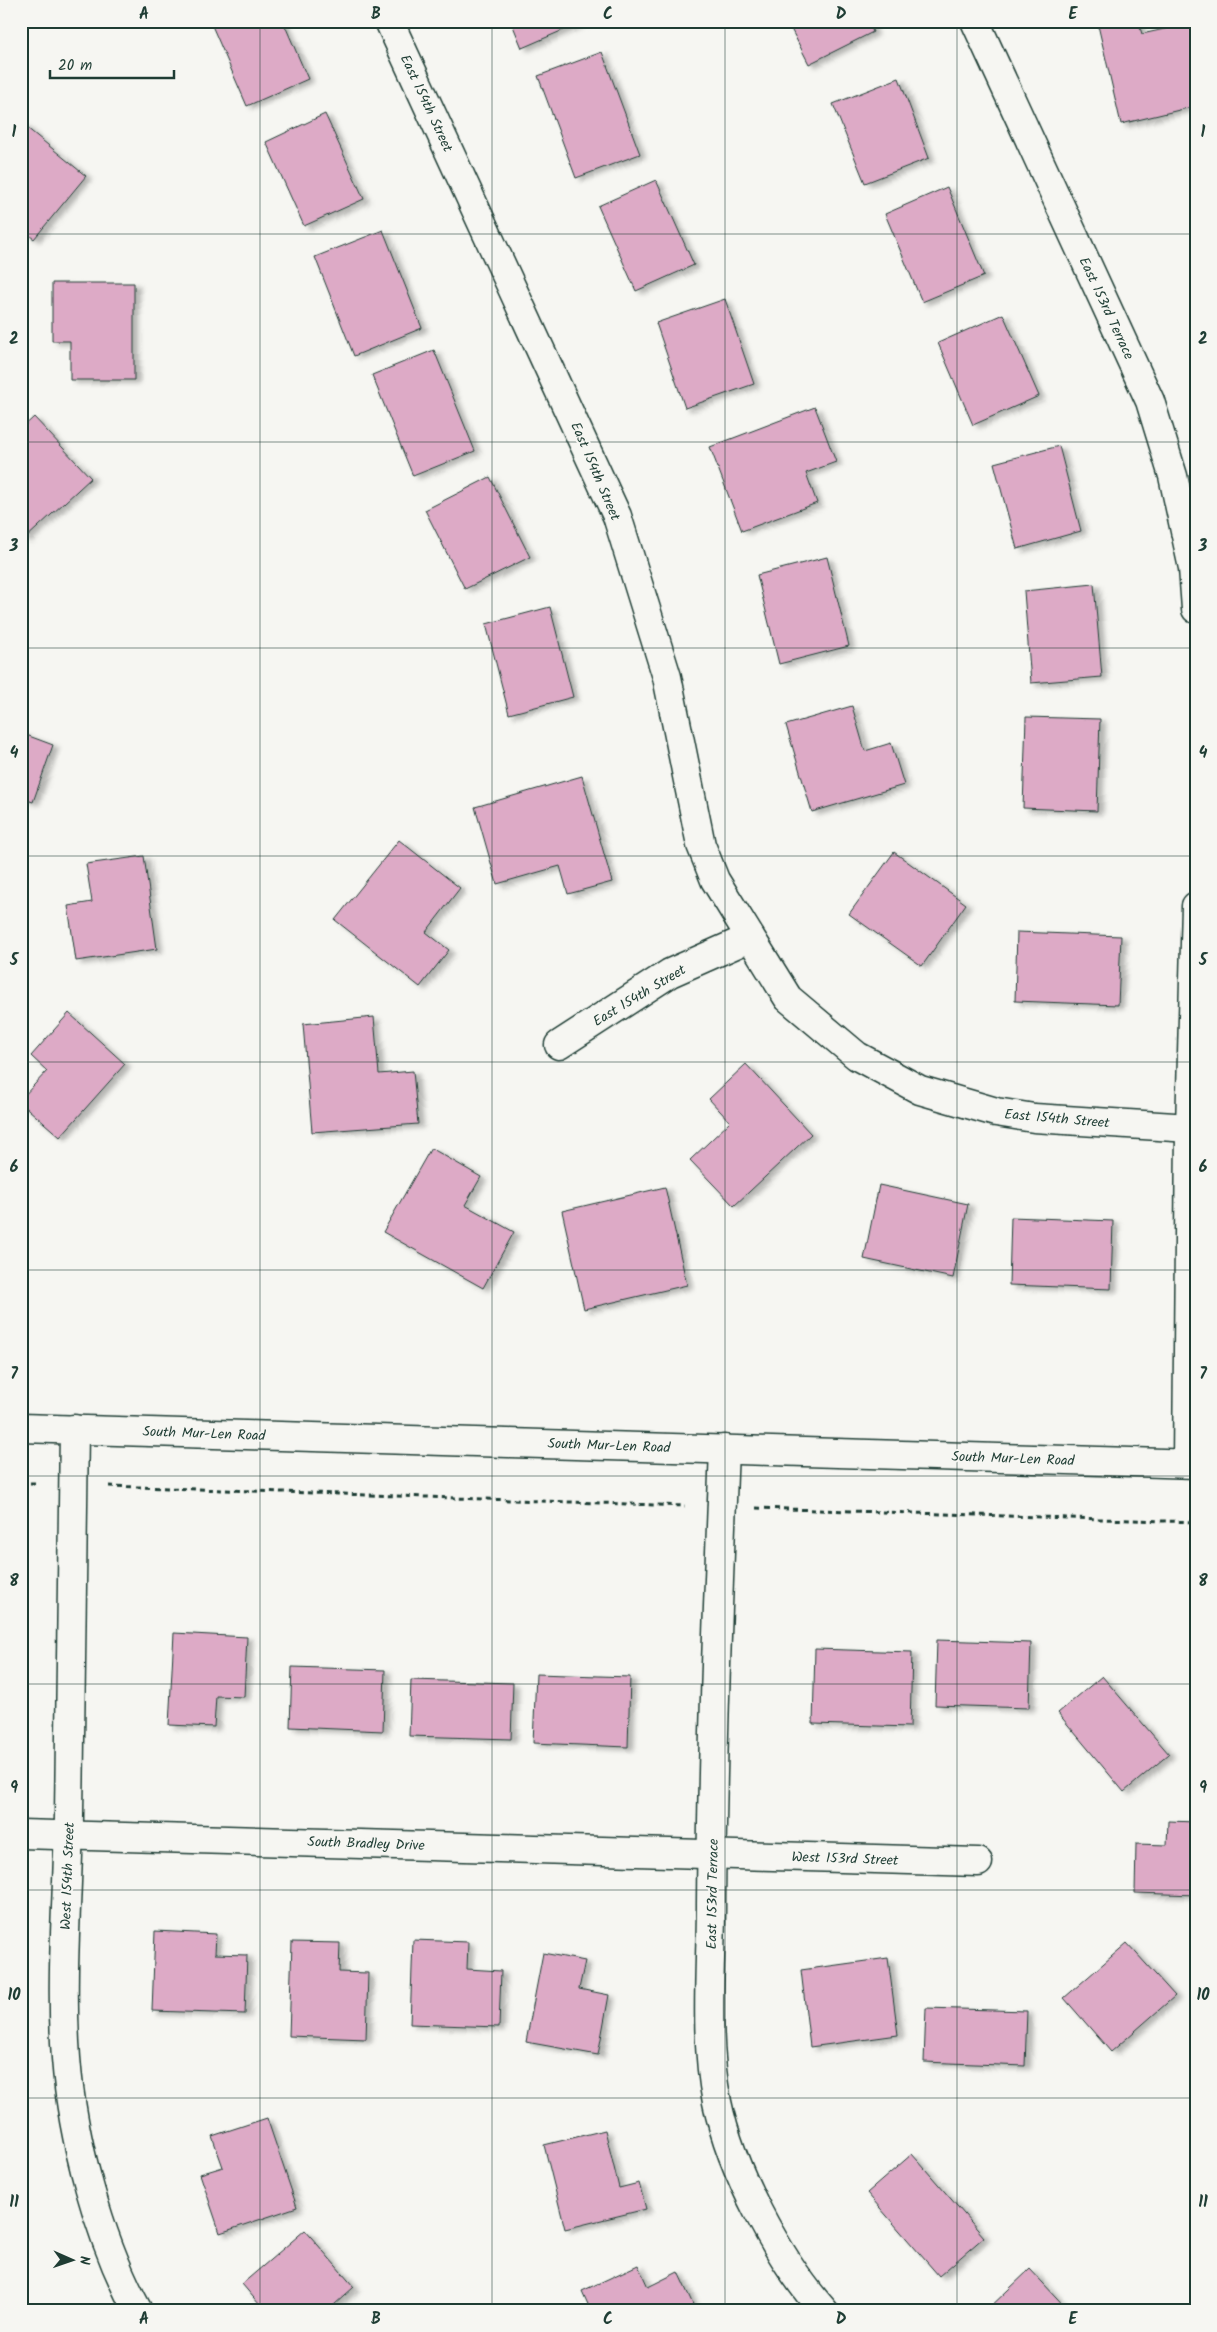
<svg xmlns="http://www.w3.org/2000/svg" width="1217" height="2332" viewBox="0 0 1217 2332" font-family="Kalam,sans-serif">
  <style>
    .building { fill: #ddaac6; stroke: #1f3d34; filter: url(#shadow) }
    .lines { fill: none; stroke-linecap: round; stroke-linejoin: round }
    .minor-casing { stroke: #1f3d34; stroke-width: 31 }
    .secondary-casing { stroke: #1f3d34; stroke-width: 31 }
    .path { stroke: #1f3d34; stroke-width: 3; stroke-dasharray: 5 4; stroke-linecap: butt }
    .minor { stroke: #f6f6f2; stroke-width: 28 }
    .secondary { stroke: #f6f6f2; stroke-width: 28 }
    .grid { fill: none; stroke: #1f3d34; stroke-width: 1; stroke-opacity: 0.55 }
    .labels { text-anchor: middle; stroke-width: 4; stroke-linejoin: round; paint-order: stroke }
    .street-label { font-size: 14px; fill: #1f3d34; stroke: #f6f6f2 }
    .neatline { fill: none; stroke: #1f3d34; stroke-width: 2 }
    .grid-label { font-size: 16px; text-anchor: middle; font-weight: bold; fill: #1f3d34 }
  </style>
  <defs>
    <filter id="shadow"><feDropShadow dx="5.5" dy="3" stdDeviation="2.5" flood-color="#0004"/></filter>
  </defs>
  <rect width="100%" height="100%" fill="#f6f6f2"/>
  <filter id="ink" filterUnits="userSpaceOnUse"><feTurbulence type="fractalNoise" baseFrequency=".02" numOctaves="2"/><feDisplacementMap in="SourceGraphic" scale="10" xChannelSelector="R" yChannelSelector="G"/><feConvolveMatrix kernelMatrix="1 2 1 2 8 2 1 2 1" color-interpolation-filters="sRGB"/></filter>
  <g filter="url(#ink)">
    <g class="building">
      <path d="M210,21H283L308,79L247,106Z"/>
      <path d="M511,21H584L522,48Z"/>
      <path d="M787,21H868L873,32L809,64Z"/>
      <path d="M1097,21H1138L1142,34L1196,22V106L1121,124Z"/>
      <path d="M602,52L640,154L576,178L538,76Z"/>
      <path d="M899,78L929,158L865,183L833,104Z"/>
      <path d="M325,114L364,199L304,226L266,142Z"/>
      <path d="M21,123L86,176L34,239L21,229Z"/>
      <path d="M656,180L694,265L636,291L598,206Z"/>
      <path d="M947,187L984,276L922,302L885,214Z"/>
      <path d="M383,230L422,328L354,356L315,257Z"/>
      <path d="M52,283H134V380H70V341H52Z"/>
      <path d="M725,299L754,384L685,408L656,323Z"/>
      <path d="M1003,314L1039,396L973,425L938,343Z"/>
      <path d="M434,350L475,451L413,476L372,375Z"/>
      <path d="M815,407L836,462L806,473L817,503L742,531L710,447Z"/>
      <path d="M34,417L91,478L25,539L21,535V429Z"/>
      <path d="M1059,446L1081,531L1017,549L994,463Z"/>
      <path d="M490,477L530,557L465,589L425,510Z"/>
      <path d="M827,557L849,646L779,664L757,575Z"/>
      <path d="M1094,584L1102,677L1031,683L1024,591Z"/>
      <path d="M550,607L573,697L509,714L486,624Z"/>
      <path d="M852,706L865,751L891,743L904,785L812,812L786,725Z"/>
      <path d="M1026,717L1100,719L1097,811L1023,808Z"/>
      <path d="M21,733L53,745L33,802L21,798Z"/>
      <path d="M582,776L612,882L568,894L560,866L497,884L475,807Z"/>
      <path d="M399,840L460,888L426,932L449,950L420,987L335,920Z"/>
      <path d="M894,852L966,904L922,966L849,914Z"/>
      <path d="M144,856L157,949L76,961L68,906L92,902L86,864Z"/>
      <path d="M1017,932L1121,936L1118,1005L1015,1001Z"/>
      <path d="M69,1013L125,1064L60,1137L21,1103V1099L47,1071L31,1056Z"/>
      <path d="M374,1017L379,1074L413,1071L418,1124L312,1132L303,1024Z"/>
      <path d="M746,1064L811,1134L734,1206L690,1160L730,1122L709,1099Z"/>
      <path d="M431,1148L481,1177L465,1205L514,1232L483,1288L383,1232Z"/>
      <path d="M879,1185L968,1204L953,1278L864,1259Z"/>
      <path d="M665,1187L687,1285L584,1309L562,1211Z"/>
      <path d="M1011,1217L1113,1221L1111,1289L1009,1285Z"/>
      <path d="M174,1633L247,1637L244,1697L216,1696L214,1727L169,1725Z"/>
      <path d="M937,1640L1031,1643L1029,1708L935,1705Z"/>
      <path d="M815,1649L912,1652L910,1727L813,1724Z"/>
      <path d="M292,1667L385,1670L383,1731L290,1727Z"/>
      <path d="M536,1674L630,1677L628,1747L533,1743Z"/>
      <path d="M1102,1676L1169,1754L1124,1792L1058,1713Z"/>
      <path d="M411,1680L513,1683L511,1739L409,1736Z"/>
      <path d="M1168,1821L1196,1822V1895L1135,1893L1136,1844L1167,1845Z"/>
      <path d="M155,1931L216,1934L215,1954L247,1955L245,2014L152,2011Z"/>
      <path d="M413,1940L468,1942L467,1969L501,1971L499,2027L410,2024Z"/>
      <path d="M292,1942L340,1943L339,1972L368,1973L366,2039L289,2036Z"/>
      <path d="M1127,1943L1175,1996L1111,2052L1064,1998Z"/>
      <path d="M543,1953L585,1961L579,1989L609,1995L598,2055L526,2042Z"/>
      <path d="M888,1958L898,2035L810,2047L801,1970Z"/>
      <path d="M926,2008L1027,2011L1025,2066L924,2062Z"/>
      <path d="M267,2118L297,2207L220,2233L200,2174L223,2167L212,2136Z"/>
      <path d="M605,2130L619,2188L639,2183L646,2209L565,2229L544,2145Z"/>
      <path d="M912,2154L984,2237L939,2276L867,2193Z"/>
      <path d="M305,2230L354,2287L334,2305L339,2311H265L242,2284Z"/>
      <path d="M638,2265L648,2287L678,2272L696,2311H591L582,2291Z"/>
      <path d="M1030,2269L1069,2311H986Z"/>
    </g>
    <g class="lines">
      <defs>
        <g id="minor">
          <path d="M389,21L617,516L667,677L701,845L715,880L788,998L857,1056L920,1090L996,1112L1034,1118L1190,1128"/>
          <path d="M975,21L1150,401L1173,476L1193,568L1196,609"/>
          <path d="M559,1045L670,973L749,938"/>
          <path d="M74,1429C72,1558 70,1687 69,1815C68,1896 60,1977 66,2058C72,2138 99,2240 138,2311"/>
          <path d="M724,1449C718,1601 712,1753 711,1905C711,1968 704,2040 717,2102C731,2170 778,2259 824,2311"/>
          <path d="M1187,1463L1190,1128L1196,906"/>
          <path d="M21,1834L978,1862"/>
        </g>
        <path id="secondary" d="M21,1428L1196,1464"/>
      </defs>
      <use href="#minor" class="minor-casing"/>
      <use href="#secondary" class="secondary-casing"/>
      <g class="path">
        <path d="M21,1483H38"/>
        <path d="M109,1486L685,1506"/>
        <path d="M756,1508L1196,1522"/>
      </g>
      <use href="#minor" class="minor"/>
      <use href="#secondary" class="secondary"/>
    </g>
  </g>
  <path class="grid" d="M260,21V2311M492,21V2311M725,21V2311M957,21V2311M21,234H1196M21,442H1196M21,648H1196M21,856H1196M21,1062H1196M21,1270H1196M21,1476H1196M21,1684H1196M21,1890H1196M21,2098H1196"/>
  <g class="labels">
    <g class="street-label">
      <text transform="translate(427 103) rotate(65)" y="5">East 154th Street</text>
      <text transform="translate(1107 308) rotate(65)" y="5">East 153rd Terrace</text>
      <text transform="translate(596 471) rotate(67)" y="5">East 154th Street</text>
      <text transform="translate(639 995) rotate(-31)" y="5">East 154th Street</text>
      <text transform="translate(1057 1118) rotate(5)" y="5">East 154th Street</text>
      <text transform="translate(204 1433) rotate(2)" y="5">South Mur-Len Road</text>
      <text transform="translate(609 1445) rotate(2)" y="5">South Mur-Len Road</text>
      <text transform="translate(1013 1458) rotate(2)" y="5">South Mur-Len Road</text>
      <text transform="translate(366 1843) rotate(2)" y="5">South Bradley Drive</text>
      <text transform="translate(845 1858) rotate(2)" y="5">West 153rd Street</text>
      <text transform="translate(67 1876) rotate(-88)" y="5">West 154th Street</text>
      <text transform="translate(712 1894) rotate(-89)" y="5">East 153rd Terrace</text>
    </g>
  </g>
  <rect width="1217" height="2332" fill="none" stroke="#f6f6f2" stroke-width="55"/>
  <g transform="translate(72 2260) rotate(92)" stroke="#f6f6f2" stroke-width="4" paint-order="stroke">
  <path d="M0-4L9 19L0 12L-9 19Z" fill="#1f3d34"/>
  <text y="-8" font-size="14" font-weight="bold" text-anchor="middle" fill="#1f3d34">N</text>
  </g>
  <path d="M50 70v8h124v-8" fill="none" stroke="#1f3d34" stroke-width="2.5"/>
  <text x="58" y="70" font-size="15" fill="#1f3d34" stroke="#f6f6f2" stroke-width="4" paint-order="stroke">20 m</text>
  <rect x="28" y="28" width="1162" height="2276" class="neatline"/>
  <g class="grid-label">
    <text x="144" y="19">A</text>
    <text x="376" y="19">B</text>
    <text x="608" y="19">C</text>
    <text x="841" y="19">D</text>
    <text x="1073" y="19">E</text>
    <text x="14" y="137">1</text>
    <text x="1203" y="137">1</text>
    <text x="14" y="344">2</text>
    <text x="1203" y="344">2</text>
    <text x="14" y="551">3</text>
    <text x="1203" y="551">3</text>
    <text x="14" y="758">4</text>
    <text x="1203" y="758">4</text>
    <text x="14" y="965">5</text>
    <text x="1203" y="965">5</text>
    <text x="14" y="1172">6</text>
    <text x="1203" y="1172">6</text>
    <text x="14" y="1379">7</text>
    <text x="1203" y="1379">7</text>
    <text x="14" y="1586">8</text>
    <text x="1203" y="1586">8</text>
    <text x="14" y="1793">9</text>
    <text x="1203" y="1793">9</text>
    <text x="14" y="2000">10</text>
    <text x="1203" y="2000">10</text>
    <text x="14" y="2207">11</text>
    <text x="1203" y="2207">11</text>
    <text x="144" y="2324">A</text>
    <text x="376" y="2324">B</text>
    <text x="608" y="2324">C</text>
    <text x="841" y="2324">D</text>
    <text x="1073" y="2324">E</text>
  </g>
</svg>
